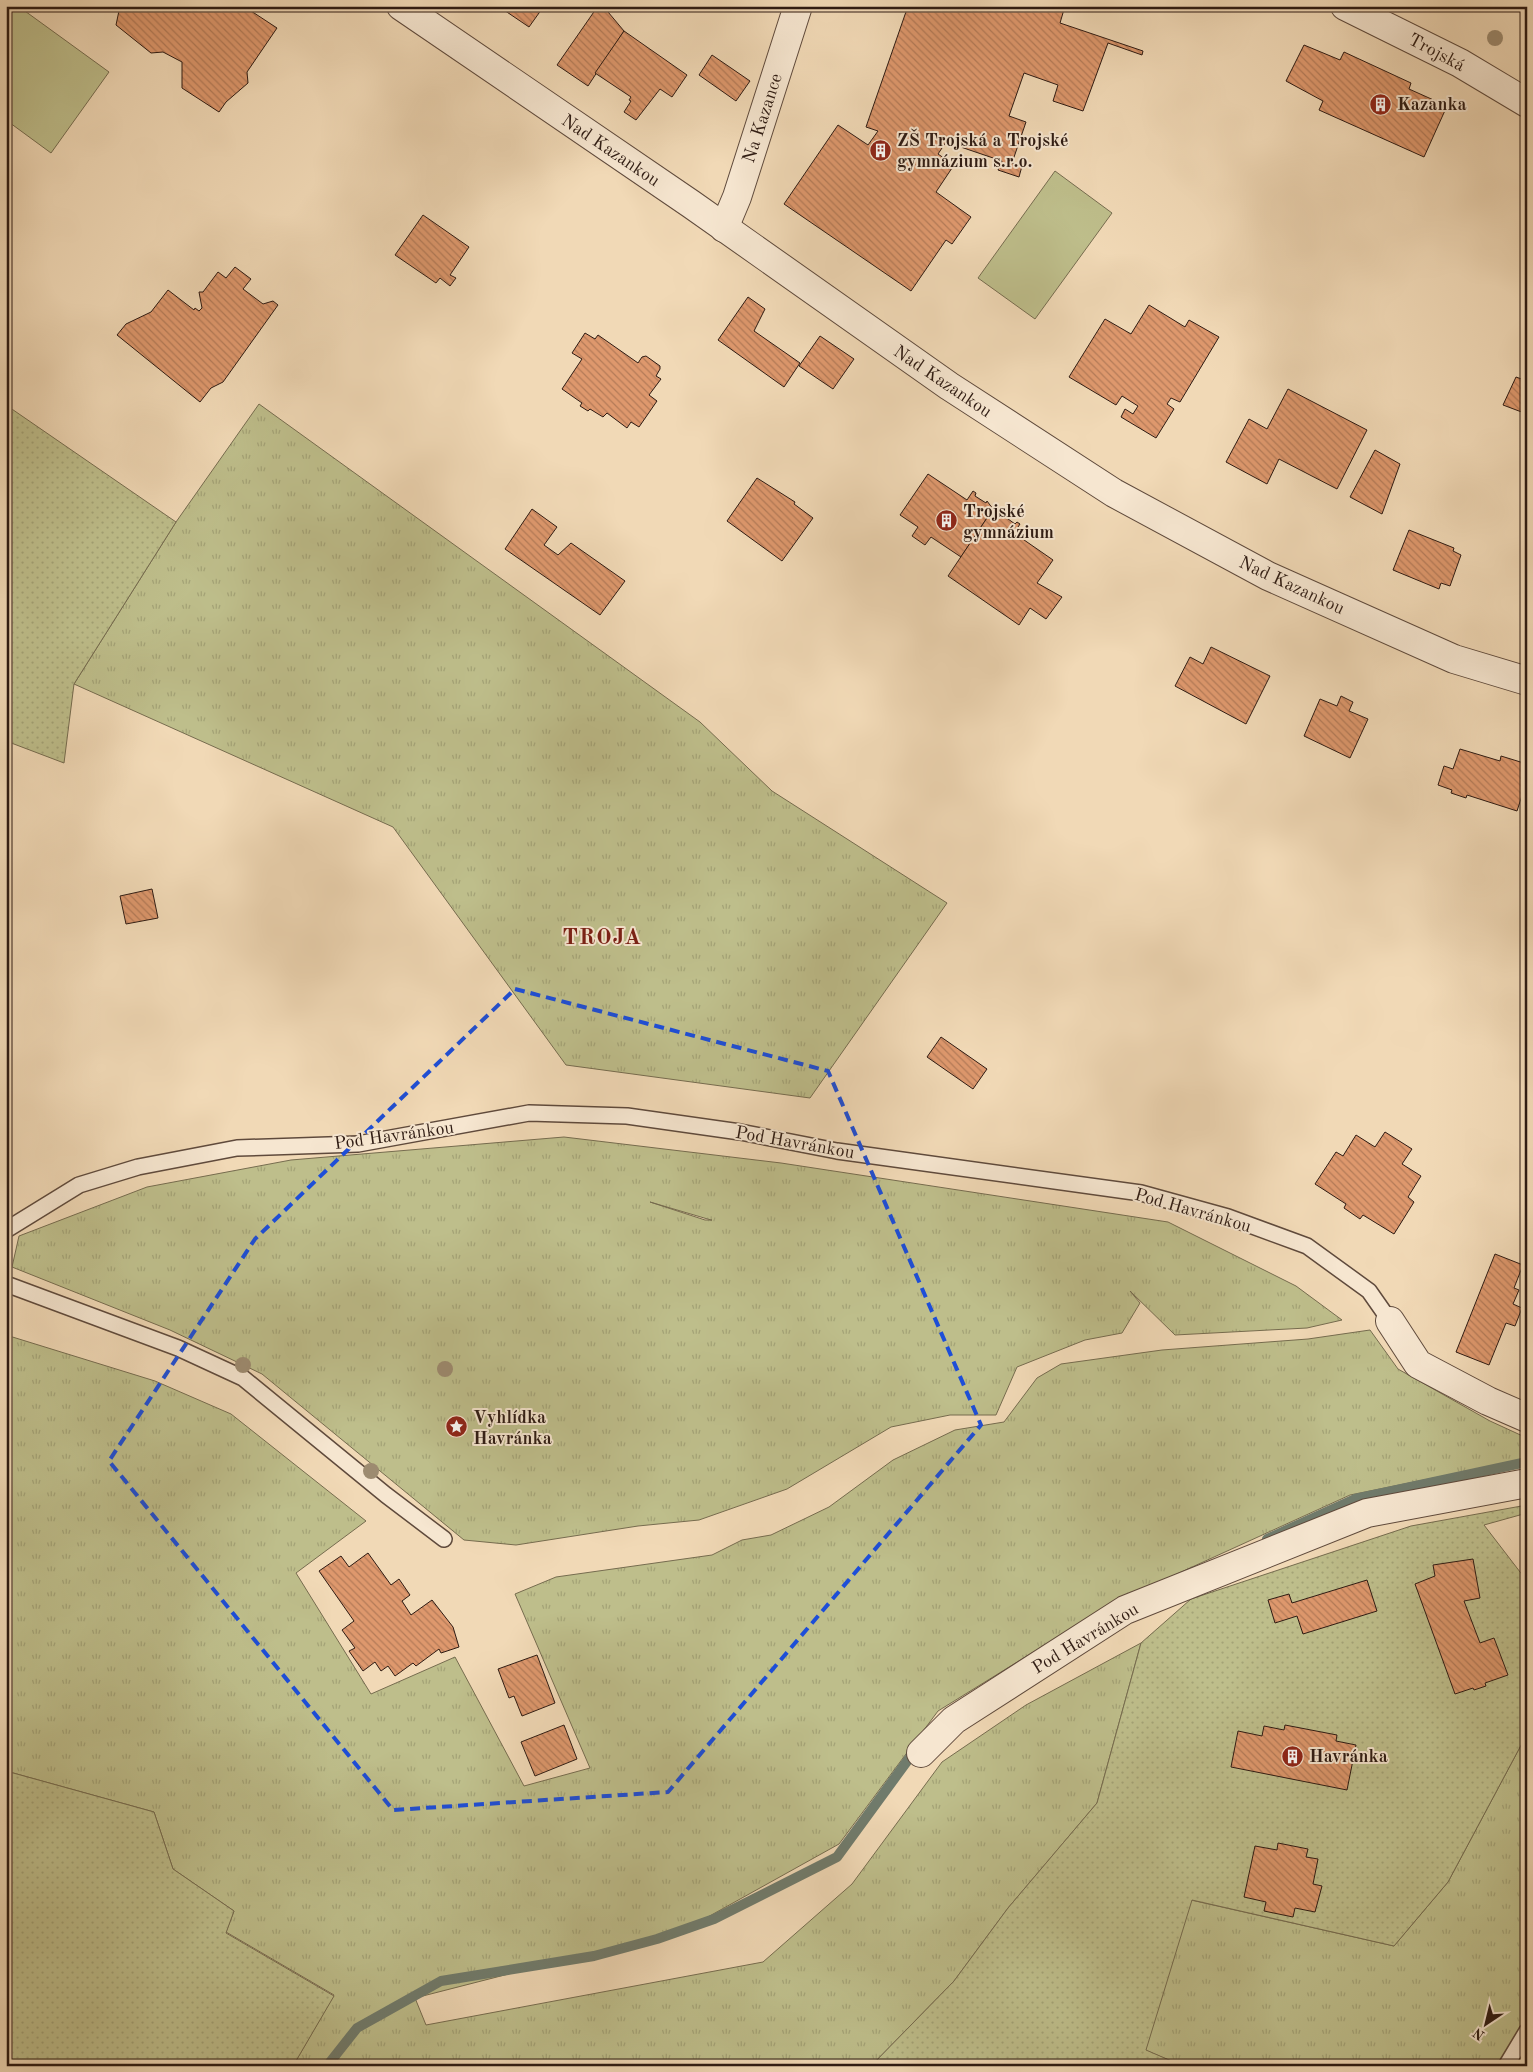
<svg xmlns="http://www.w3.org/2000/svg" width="1533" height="2072" viewBox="0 0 1533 2072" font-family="'Old Standard TT',serif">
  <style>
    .grass { fill: url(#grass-tufts); stroke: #766c4f; fill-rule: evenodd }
    .garden { fill: url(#garden-dots); stroke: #766c4f }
    .pitch { fill: #bebe8b; stroke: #766c4f }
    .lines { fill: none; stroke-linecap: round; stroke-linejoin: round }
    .stream { stroke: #707b6c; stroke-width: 10 }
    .building { fill: url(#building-back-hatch); stroke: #2e1b13 }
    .service-casing { stroke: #5f4a3c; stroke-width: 18 }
    .minor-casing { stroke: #5f4a3c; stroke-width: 30 }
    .tertiary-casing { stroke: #5f4a3c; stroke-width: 30 }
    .service { stroke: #f6e6d0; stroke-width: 15 }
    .minor { stroke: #f6e6d0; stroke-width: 28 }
    .tertiary { stroke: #f6e6d0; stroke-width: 28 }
    .tree { fill: #9d8b70 }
    .marked { fill: none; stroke: #1d4ed8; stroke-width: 4; stroke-dasharray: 10 6; stroke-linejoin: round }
    .labels { text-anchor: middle; stroke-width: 4; stroke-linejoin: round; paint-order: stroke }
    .street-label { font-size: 18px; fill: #2e1b13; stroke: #f6e6d0 }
    .poi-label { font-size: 18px; font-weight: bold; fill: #2e1b13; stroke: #f6e6d0; text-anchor: start }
    .district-label { font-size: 22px; font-weight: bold; letter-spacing: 1px; fill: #7a1f14; stroke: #f6e6d0 }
  </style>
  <defs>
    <pattern id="grass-tufts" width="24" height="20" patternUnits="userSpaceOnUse" patternTransform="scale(1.25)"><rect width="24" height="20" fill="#bebe8b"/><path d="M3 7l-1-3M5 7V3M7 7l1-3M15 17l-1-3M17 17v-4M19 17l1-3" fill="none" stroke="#a4a377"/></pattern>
    <pattern id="garden-dots" width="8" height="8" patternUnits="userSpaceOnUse" patternTransform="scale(1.25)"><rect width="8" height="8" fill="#bebe8b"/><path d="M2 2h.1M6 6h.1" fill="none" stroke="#a4a377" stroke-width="1.8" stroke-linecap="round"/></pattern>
    <pattern id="building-back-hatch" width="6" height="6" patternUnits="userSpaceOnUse" patternTransform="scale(1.25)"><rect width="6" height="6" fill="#de986d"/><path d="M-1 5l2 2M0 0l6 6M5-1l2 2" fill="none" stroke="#b47b58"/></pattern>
  </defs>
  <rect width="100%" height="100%" fill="#f1d9b6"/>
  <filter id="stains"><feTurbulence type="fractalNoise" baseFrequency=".004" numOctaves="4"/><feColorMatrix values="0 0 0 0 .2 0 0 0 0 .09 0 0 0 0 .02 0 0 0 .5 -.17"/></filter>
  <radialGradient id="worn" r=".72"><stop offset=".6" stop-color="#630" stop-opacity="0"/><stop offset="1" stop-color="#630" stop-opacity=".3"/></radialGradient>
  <g class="grass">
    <path d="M259,404L700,722L772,791L947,903L810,1098L566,1065L393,827L74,684L176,522Z"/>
    <path d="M564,1137L781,1163L1168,1222L1296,1286L1342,1320L1307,1328L1175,1335L1130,1291L1140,1303L1122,1333L1085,1340L1017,1367L996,1415H950L891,1427L787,1489L699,1520L638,1526L516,1545L464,1540L262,1374L170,1330L12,1267L19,1236L147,1187L291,1160ZM650,1202L711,1220H712H705Z"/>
    <path d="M1370,1330L1398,1369L1490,1421L1527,1438V1459L1350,1495L1111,1604L938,1711L839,1844L688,1928L415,1998L426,2025L763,1962L852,1884L942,1762L1026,1705L1141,1643L1097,1803L1008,1908L954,1981L871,2066H293L334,1995L226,1932L234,1911L173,1869L154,1812L6,1771V1335L155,1381L231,1414L366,1521L296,1573L371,1694L455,1657L524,1786L590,1768L515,1594L556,1577L712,1555L742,1540L771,1535L829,1507L893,1460L955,1430L1004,1422L1037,1378L1061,1364L1162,1350L1308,1339Z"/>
    <path d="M1527,1734V2066H1183L1145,2050L1191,1900L1394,1946L1448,1882Z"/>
  </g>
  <g class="garden">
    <path d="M6,405L176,522L74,684L64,763L6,741Z"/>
    <path d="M1527,1505V1513L1484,1525L1527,1581V1734L1448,1882L1394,1946L1192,1900L1146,2050L1183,2066H871L954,1981L1008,1908L1097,1803L1141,1643L1191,1599L1411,1526Z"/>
    <path d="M6,1771L154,1812L173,1869L234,1911L226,1933L334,1996L293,2066H6Z"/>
  </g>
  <g class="pitch">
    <path d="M6,6H18L109,72L51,153L6,120Z"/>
    <path d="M1055,171L1112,213L1035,319L978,278Z"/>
  </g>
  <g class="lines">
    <g class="stream">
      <path d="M1267,1539L1355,1499L1527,1462"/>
      <path d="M327,2066L357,2028L441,1981L594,1956L657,1939L714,1919L837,1857L916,1749"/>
    </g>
  </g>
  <g class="building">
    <path d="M120,6H249L248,9L277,28L247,72L248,83L226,102L219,112L182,88V62L163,52L151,53L116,25Z"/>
    <path d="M498,6H544L529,27Z"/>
    <path d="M598,6H603L624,31L588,86L557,65Z"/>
    <path d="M908,6H1065L1060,23L1143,51L1142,55L1108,43L1083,111L1053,101L1058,85L1024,73L1009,116L1026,122L1012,163L1022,166L1019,177L998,170L1002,161L946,142L938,154L954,165L936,192L971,217L952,244L946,240L911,291L784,204L838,125L868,145L878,131L866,127Z"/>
    <path d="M624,31L687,75L672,97L660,89L636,120L624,112L631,101L629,100L631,97L595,73Z"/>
    <path d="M1304,45L1340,60L1344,52L1411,83L1409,89L1447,106L1424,157L1319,110L1323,101L1286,81Z"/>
    <path d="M712,55L750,81L736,101L699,75Z"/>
    <path d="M423,215L469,247L450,275L456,278L450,286L440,278L436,283L395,255Z"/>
    <path d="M235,267L251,279L243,289L263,304L273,301L278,305L223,382L211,388L200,402L117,335L126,324L151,312L168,290L194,310L195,308L199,311L202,308L199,292H203L218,272L226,278Z"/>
    <path d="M748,297L765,309L754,331L800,363L784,387L718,340Z"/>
    <path d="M1149,305L1185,327L1189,320L1219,337L1180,402L1171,398L1167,404L1174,409L1156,438L1121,417L1125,409L1133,414L1138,406L1122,396L1116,405L1069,377L1105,319L1131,334Z"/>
    <path d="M585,333L595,339L598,335L638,363L642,357L646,356L660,366V369L656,376L661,379L649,395L657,401L639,427L631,422L627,428L607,413L603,417L590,409L588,411L580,406L582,403L562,389L582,359L572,353Z"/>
    <path d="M820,336L854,359L833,389L799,366Z"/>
    <path d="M1516,377L1527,381V414L1503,405Z"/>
    <path d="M1288,389L1367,430L1337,489L1279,459L1267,484L1226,462L1249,419L1267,429Z"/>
    <path d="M1375,450L1400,464L1382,514L1350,497Z"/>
    <path d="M928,474L967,500L973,491L976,493L975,496L986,503L987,501L993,509L961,557L931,537L925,545L912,536L918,527L900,515Z"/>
    <path d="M757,478L795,502L794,504L813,518L782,561L727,521Z"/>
    <path d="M532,509L557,527L544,545L558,555L571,543L625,581L600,615L505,549Z"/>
    <path d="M993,509L1006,514L1004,516L1015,524L1017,522L1020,524L1014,533L1053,560L1037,583L1062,597L1046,619L1030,608L1019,625L948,576Z"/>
    <path d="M1409,530L1454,548L1453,551L1461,555L1450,586L1441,583L1439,589L1393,570Z"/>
    <path d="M1211,647L1270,676L1246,724L1175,686L1190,657L1203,664Z"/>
    <path d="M1341,696L1353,702L1349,711L1368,719L1350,758L1304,736L1320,699L1337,706Z"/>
    <path d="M1460,749L1500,761L1501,756L1527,764V780L1517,811L1467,795L1466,798L1451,793L1452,790L1438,785L1444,766L1453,769Z"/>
    <path d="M152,889L158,918L126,924L120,896Z"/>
    <path d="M941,1037L987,1069L973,1089L927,1057Z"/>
    <path d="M1385,1132L1412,1149L1402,1164L1421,1176L1408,1197L1414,1202L1394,1234L1363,1215L1360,1219L1344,1208L1346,1204L1315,1184L1336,1152L1343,1156L1356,1135L1375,1147Z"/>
    <path d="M1495,1254L1523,1265L1514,1288L1519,1290L1513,1304L1522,1308L1515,1326L1506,1323L1489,1365L1456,1352Z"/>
    <path d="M368,1553L391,1585L399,1579L410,1595L402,1601L411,1615L432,1600L453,1627L459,1647L441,1653L439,1649L416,1666L413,1663L395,1676L388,1666L381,1671L375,1662L363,1671L349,1651L355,1648L342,1630L354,1621L319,1571L341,1556L349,1567Z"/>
    <path d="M1473,1559L1480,1598L1464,1601L1480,1643L1494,1638L1508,1675L1485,1683L1486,1686L1474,1690L1473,1688L1455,1694L1415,1584L1435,1576L1433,1565Z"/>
    <path d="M1367,1580L1377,1611L1303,1634L1297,1616L1275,1623L1268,1600L1289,1594L1292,1603Z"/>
    <path d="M537,1655L555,1703L522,1716L514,1696L509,1698L498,1669Z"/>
    <path d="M564,1725L577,1759L535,1776L521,1742Z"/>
    <path d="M1285,1725L1337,1735L1336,1741L1356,1745L1347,1790L1231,1767L1238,1731L1262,1736L1264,1726L1284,1730Z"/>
    <path d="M1278,1843L1308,1849L1306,1857L1318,1859L1313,1884L1322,1886L1315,1912L1295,1908L1293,1917L1264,1911L1266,1902L1244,1897L1255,1846L1277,1850Z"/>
  </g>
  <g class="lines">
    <defs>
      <g id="service">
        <path d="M6,1230L79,1185L138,1167L237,1148L358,1144L529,1113L627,1116L740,1132L837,1151L1141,1193L1228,1217L1307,1246L1369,1291L1390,1321"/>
        <path d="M6,1284L178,1348L243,1378L386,1495L444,1539"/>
        <path d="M1506,2066L1527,2031"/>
      </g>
      <g id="minor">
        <path d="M401,6L691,204L949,386L1114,493L1268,576L1454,659L1527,681"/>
        <path d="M724,228L737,197L798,6"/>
        <path d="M1390,1321L1418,1364L1488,1401L1527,1418"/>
        <path d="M921,1753L954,1720L1125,1610L1367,1513L1527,1483"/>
      </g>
      <path id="tertiary" d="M1345,6L1460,63L1527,103"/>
    </defs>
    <use href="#service" class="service-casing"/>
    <use href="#minor" class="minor-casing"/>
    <use href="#tertiary" class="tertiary-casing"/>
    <use href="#service" class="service"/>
    <use href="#minor" class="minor"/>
    <use href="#tertiary" class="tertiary"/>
  </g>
  <g class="tree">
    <circle cx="1495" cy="38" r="8"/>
    <circle cx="243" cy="1365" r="8"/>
    <circle cx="445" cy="1369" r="8"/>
    <circle cx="371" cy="1471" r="8"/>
  </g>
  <path class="marked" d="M515,989L828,1071L981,1425L668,1792L393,1810L109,1461L255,1239Z"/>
  <defs>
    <symbol id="building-disc" viewBox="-11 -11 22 22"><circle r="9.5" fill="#8f2418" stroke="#f6e6d0"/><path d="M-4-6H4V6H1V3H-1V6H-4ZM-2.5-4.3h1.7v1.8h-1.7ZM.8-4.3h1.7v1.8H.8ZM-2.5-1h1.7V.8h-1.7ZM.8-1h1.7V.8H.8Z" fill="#fff"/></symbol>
    <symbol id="sight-disc" viewBox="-11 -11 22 22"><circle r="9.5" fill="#8f2418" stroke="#f6e6d0"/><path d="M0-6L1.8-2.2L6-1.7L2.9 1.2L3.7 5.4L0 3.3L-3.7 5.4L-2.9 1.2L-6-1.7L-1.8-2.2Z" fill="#fff"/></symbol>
  </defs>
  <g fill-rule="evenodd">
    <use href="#building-disc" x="1368" y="92" width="25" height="25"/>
    <use href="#building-disc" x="868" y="138" width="25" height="25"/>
    <use href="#building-disc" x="934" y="508" width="25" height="25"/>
    <use href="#sight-disc" x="444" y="1414" width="25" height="25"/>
    <use href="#building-disc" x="1280" y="1744" width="25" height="25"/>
  </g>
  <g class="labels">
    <g class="street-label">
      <text transform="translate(1437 52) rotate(28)" y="6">Trojská</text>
      <text transform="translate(762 118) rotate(-72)" y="6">Na Kazance</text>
      <text transform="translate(611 150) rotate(34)" y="6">Nad Kazankou</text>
      <text transform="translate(943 381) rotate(34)" y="6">Nad Kazankou</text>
      <text transform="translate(1292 585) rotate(25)" y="6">Nad Kazankou</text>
      <text transform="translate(394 1135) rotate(-8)" y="6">Pod Havránkou</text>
      <text transform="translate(795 1142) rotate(10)" y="6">Pod Havránkou</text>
      <text transform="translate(1193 1210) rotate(16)" y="6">Pod Havránkou</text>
      <text transform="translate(1085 1638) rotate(-31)" y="6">Pod Havránkou</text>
    </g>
    <g class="poi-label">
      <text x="1397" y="110">Kazanka</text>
      <text x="897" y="146">ZŠ Trojská a Trojské<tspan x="897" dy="21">gymnázium s.r.o.</tspan></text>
      <text x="963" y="517">Trojské<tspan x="963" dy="21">gymnázium</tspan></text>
      <text x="473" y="1423">Vyhlídka<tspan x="473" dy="21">Havránka</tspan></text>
      <text x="1309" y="1762">Havránka</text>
    </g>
    <g class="district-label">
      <text x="602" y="944">TROJA</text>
    </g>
  </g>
  <rect width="1533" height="2072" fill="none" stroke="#f1d9b6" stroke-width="25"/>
  <rect x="8" y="8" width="1518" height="2057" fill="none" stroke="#2e1b13" stroke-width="2.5"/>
  <rect x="12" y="12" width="1508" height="2047" fill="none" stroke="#2e1b13"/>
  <g transform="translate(1486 2024) rotate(215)" stroke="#f6e6d0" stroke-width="4" paint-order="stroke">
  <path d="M0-4L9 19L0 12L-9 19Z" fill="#2e1b13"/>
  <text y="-8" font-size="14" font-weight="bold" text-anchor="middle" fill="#2e1b13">N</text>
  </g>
  <rect width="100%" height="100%" filter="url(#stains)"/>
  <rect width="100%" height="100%" fill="url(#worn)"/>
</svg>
